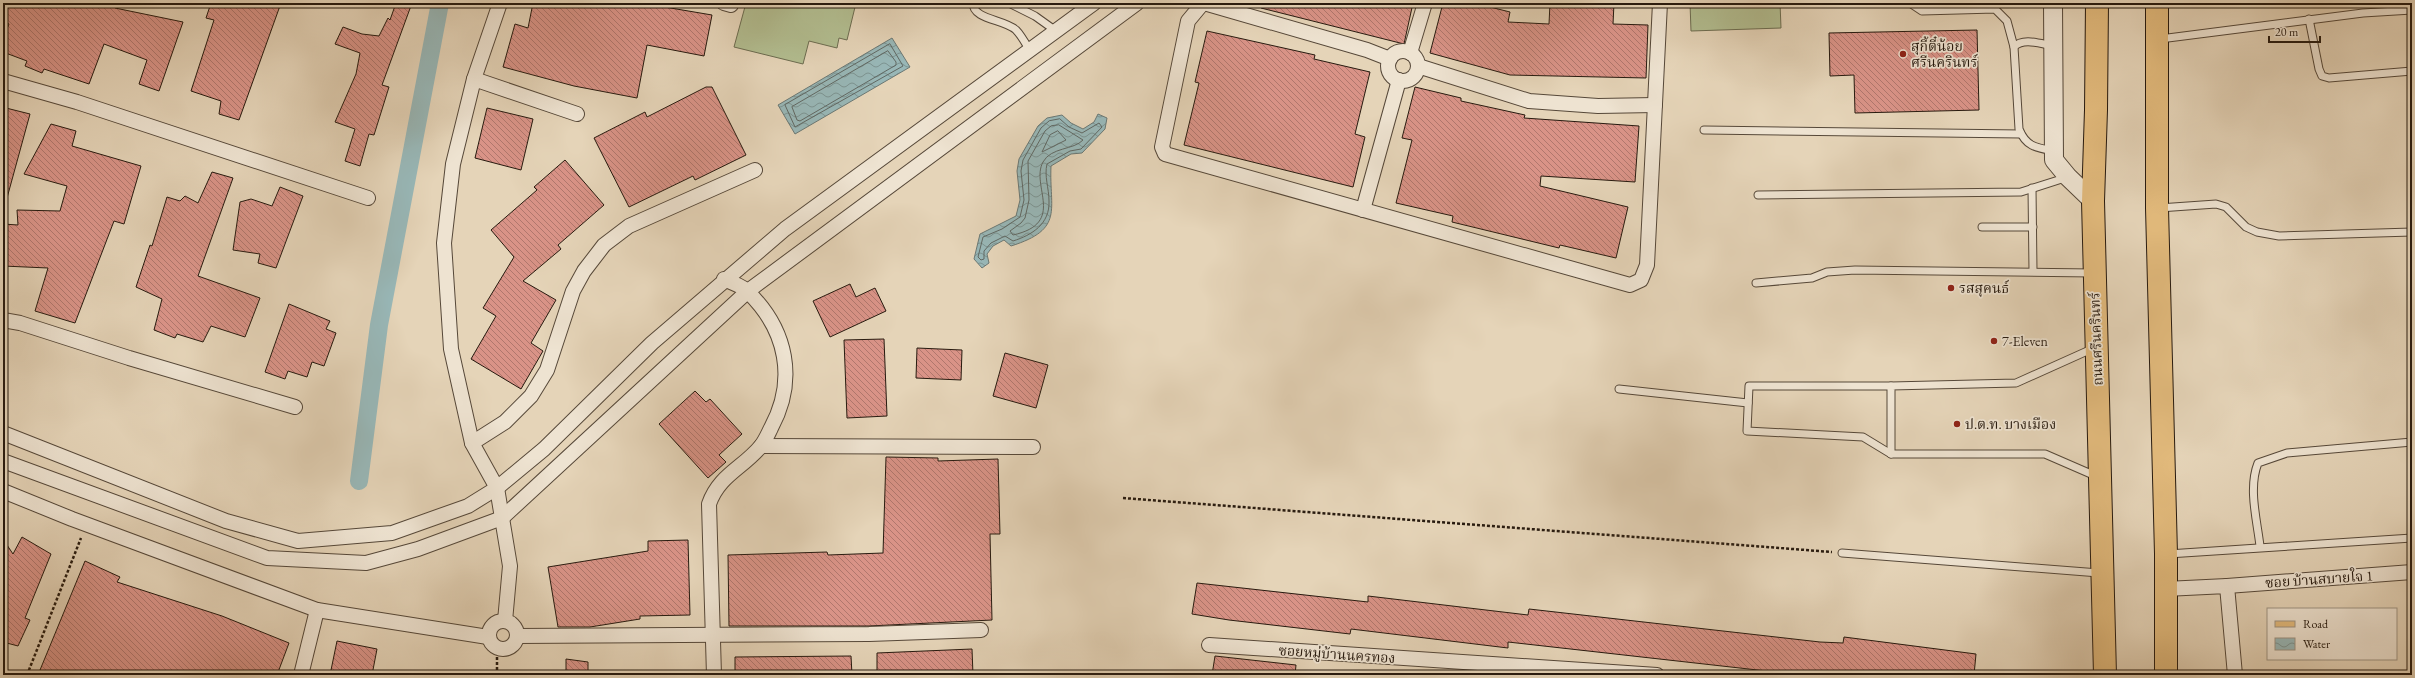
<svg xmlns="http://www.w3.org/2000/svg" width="2415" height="678" viewBox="0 0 2415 678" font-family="'EB Garamond','Noto Serif Thai',serif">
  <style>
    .pitch { fill: #b2bd90; stroke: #6c6c50 }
    .water { fill: url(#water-waves); stroke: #6b7874 }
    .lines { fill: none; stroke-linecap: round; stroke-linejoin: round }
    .shore { stroke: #606863; stroke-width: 1 }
    .canal { stroke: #98b7b7; stroke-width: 18 }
    .building { fill: url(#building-back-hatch); stroke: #271a0f }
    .service-casing { stroke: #564839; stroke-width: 9 }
    .minor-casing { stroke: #564839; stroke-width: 16 }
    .tertiary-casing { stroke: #564839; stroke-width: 20 }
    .primary-casing { stroke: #271a0f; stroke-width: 24 }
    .path { stroke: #271a0f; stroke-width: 2.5; stroke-dasharray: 3 2; stroke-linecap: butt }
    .service { stroke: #eee3d1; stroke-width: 7 }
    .minor { stroke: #eee3d1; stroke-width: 14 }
    .tertiary { stroke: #eee3d1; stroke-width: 18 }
    .primary { stroke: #e2ba7c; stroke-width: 22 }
    .poi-dot { fill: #8f2418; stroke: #eee3d1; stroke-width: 1.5 }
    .labels { text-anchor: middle; stroke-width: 3.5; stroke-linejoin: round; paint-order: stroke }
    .poi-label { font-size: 14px; fill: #271a0f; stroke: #eee3d1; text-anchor: start }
    .street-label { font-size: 14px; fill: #271a0f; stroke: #eee3d1 }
  </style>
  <defs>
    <pattern id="water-waves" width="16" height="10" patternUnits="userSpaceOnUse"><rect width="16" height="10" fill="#98b7b7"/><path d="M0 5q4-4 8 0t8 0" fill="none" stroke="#7c9493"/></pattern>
    <pattern id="building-back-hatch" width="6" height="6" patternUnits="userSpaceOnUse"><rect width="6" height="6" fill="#d99387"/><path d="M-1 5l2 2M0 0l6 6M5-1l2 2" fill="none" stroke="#b0776d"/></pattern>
  </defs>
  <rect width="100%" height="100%" fill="#e5d4b8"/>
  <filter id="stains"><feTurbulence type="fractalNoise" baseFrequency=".005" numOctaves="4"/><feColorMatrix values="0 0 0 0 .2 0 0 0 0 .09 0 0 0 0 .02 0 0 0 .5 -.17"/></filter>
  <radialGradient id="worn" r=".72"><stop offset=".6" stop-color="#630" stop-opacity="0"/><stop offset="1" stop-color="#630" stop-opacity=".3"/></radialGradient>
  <g class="pitch">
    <path d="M746,3H856L847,40L839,38L837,48L809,41L803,64L734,47Z"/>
    <path d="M1690,3H1780L1781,28L1691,31Z"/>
  </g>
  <g class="water">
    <path d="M892,38L910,67L795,134L778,105Z"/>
    <path d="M1098,114L1107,118L1105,129L1082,153L1071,154L1051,166C1049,210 1065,229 1011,246L1004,240L993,246L987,254L989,263L982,268L974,259L980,234L1016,216L1020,200L1017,171L1019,159L1038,126L1047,118L1062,115L1071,123L1083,129L1094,122Z"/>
  </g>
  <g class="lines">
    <g class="shore">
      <path d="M890,44L903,66L795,127L785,105Z"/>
      <path d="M888,51L896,62V65L800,121L797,120L792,107Z"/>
      <path d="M1060,119L1069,127L1082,133L1099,123L1102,127L1081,149L1070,151L1047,164C1044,176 1049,188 1049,201C1050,224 1032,235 1013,241L1005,236L991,243L984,251V259L981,260L978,257L983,237L1002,229L1020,217L1024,200L1021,171L1023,160L1041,128L1049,121Z"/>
      <path d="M1059,125L1083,140C1074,150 1051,147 1043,162C1030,186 1067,223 1013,235L1010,231L1021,223L1025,218L1029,200L1028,161L1045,131L1051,126Z"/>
      <path d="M1058,131L1066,140L1042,152L1050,135Z"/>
    </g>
    <path class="canal" d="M359,481L379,325L440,3"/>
  </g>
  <g class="building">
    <path d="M3,3H116L115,8L183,22L159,91L139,84L147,60L104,44L89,84L44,69L42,73L25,66L27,61L3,52V38L9,24L3,21Z"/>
    <path d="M211,3H281L239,120L219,114L221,101L191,91L214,20L206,18Z"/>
    <path d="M396,3H412L382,85L389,87L374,135L369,134L360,166L345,161L355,129L335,122L356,74L360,53L335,44L343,27L362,34L379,36L388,18L390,20Z"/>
    <path d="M533,3H641L712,15L704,56L647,45L637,98L574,86L503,67L515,24L528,28Z"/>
    <path d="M1261,3H1413L1404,44L1261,8Z"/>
    <path d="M1443,3H1474L1510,12L1508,22L1549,24L1550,3H1614L1613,24L1648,25L1646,78L1510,75L1430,53Z"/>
    <path d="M1977,30L1979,110L1855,113L1854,75L1830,76L1829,33Z"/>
    <path d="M1207,31L1315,55L1314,59L1370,72L1355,134L1365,137L1353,187L1184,145L1199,83L1195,82Z"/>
    <path d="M706,87H712L746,155L695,180L693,176L629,207L594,138L645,112L647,117Z"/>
    <path d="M1415,87L1461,98V101L1525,115L1524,118L1639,126L1635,182L1541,176L1540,186L1628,207L1616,258L1560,245L1559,248L1452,222L1453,216L1396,203L1412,140L1402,138Z"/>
    <path d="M6,108L30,114L7,198H3V116Z"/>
    <path d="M487,108L533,119L521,170L475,158Z"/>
    <path d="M51,124L76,131L72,146L141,166L124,224L114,221L75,323L35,311L48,268L3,266V224L18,225L17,210L60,211L67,186L24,174Z"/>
    <path d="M565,160L604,205L558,245L561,249L523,281L556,300L531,343L543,351L521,389L471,359L496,316L483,308L514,257L491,230L537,190L534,187Z"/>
    <path d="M212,172L233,178L198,276L260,298L245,337L211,326L203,342L177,334L175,338L154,330L162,299L136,287L150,245L152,246L167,197L180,201L185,196L198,203Z"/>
    <path d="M280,187L303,196L276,268L258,263L260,254L233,250L240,202L251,199L272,206Z"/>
    <path d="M850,284L856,297L875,288L886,311L830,337L813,301Z"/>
    <path d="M289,304L330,321L326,329L336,333L324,366L312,362L307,377L288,371L285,379L265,372Z"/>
    <path d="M884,339L887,416L847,418L844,340Z"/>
    <path d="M917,348L962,350L961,380L916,378Z"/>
    <path d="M1005,353L1048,365L1036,408L993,396Z"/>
    <path d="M695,391L706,402L710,399L742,434L719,455L726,462L708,478L659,424Z"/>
    <path d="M886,457L938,458V461L998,459L1000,534H990L992,620L869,626H729L728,555L827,552L828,555L883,553Z"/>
    <path d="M22,537L51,554L25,618L30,620L18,646L3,642V539L13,554Z"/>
    <path d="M688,540L690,615L640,616V619L590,627H558L548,567L648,551V541Z"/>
    <path d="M85,561L120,577L117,582L222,616L289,643L277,675H55L40,670Z"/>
    <path d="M1197,583L1368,602V596L1528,615L1529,609L1820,642L1843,643L1844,637L1976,654L1974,675H1861L1828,671L1827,675H1802L1508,642V648L1351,629L1350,634L1229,620L1192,614Z"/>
    <path d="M337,641L377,649L372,675H330Z"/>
    <path d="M972,649L973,675H877V653Z"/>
    <path d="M851,656L852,675H735V657Z"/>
    <path d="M1215,656L1296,665L1295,675H1212Z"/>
    <path d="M566,659L588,662V675H566Z"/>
  </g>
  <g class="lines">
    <defs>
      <g id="service">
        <path d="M973,3C973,20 1004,19 1016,30C1021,35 1026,44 1030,51"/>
        <path d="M1009,3L1035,16L1056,31"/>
        <path d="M1910,3L1922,11L1995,9L2007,21L2014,47"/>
        <path d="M2309,19L2319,69L2322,76L2329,78L2412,71"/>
        <path d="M2160,39L2363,13L2412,10"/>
        <path d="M2054,46C2041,44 2023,37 2014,47L2019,129C2026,147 2037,148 2054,151"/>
        <path d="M1704,130L2021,134"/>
        <path d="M2032,188L2033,271"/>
        <path d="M1758,195L2021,192L2068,177"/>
        <path d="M2159,208L2216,204L2226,207L2246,227L2257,232L2279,236L2412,232"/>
        <path d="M1982,227H2033"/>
        <path d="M1756,283L1812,278L1827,272L1855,270L2093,273"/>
        <path d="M2094,348L2016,383L1891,386V454H2045L2098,477"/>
        <path d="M1891,386H1749L1747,431L1863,437L1891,454"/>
        <path d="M1619,389L1748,403"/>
        <path d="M2260,546C2257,520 2248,488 2258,463L2287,453L2412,442"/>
        <path d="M1842,553L2099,573"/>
        <path d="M2168,554L2412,538"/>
      </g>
      <g id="minor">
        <path d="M500,3L474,79L453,164L444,243L451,349L472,443L497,488L510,566L505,621"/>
        <path d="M724,3L731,5"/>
        <path d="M1203,3L1188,21L1162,147L1165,154L1630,285L1641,280L1647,265L1660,3"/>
        <path d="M1204,3L1367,50L1390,59"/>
        <circle cx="1403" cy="66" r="15"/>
        <path d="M1410,53L1425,3"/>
        <path d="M1418,66L1529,101L1598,106L1655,105"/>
        <path d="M474,79L577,114"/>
        <path d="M3,81L77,102L368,198"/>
        <path d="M1363,210L1399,80"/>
        <path d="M3,320L20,323L129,358L295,407"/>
        <path d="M3,433L226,521L298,541L392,533L468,506L497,488L544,449L652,343L785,229L1094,3"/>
        <path d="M472,443L505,422L531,396L547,370L573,291L584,271L604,245L629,226L755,170"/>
        <path d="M761,446L1033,447"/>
        <path d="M3,461L267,558L366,563L418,549L502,518L748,291L1137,3"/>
        <path d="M3,491L72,519L317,610L488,637"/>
        <path d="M2227,586L2412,572"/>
        <path d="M2165,589L2227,586L2235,675"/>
        <circle cx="503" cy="635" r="14"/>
        <path d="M517,636L869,634L981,630"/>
        <path d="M1209,645L1657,675"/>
        <path d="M301,675L317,610"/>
        <path d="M714,675L709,504C719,475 743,468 761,446C765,441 768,434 771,428C797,380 787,330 748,292C743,286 732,283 724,279"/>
      </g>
      <path id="tertiary" d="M2053,3L2054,160L2068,177L2093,201"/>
      <g id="primary">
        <path d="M2097,3L2096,110L2093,201L2105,675"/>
        <path d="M2157,3V208L2166,554V675"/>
      </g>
    </defs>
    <use href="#service" class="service-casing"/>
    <use href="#minor" class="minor-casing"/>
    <use href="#tertiary" class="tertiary-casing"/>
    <use href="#primary" class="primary-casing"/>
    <g class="path">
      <path d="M1123,498L1832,552"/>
      <path d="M27,675L81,538"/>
      <path d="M497,675V650"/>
    </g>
    <use href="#service" class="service"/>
    <use href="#minor" class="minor"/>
    <use href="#tertiary" class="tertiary"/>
    <use href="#primary" class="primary"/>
  </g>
  <g class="poi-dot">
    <circle cx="1903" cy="54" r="4"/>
    <circle cx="1951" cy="288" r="4"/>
    <circle cx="1994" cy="341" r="4"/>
    <circle cx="1957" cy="424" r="4"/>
  </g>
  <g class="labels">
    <g class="poi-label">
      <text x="1911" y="51">สุกี้ตี๋น้อย<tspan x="1911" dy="16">ศรีนครินทร์</tspan></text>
      <text x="1959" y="293">รสสุคนธ์</text>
      <text x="2002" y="346">7-Eleven</text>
      <text x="1965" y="429">ป.ต.ท. บางเมือง</text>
    </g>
    <g class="street-label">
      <text transform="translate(2096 339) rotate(-92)" y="5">ถนนศรีนครินทร์</text>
      <text transform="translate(2319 579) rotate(-4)" y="5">ซอย บ้านสบายใจ 1</text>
      <text transform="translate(1337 654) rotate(4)" y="5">ซอยหมู่บ้านนครทอง</text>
    </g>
  </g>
  <rect width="2415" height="678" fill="none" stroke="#e5d4b8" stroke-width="16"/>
  <rect x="4" y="4" width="2407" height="670" fill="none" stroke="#271a0f" stroke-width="2"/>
  <rect x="8" y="8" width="2399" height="662" fill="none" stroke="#271a0f"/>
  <rect x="2267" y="608" width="130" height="52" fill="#eee3d1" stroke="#9e9383"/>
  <rect x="2275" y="621" width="20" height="6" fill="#e2ba7c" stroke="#9e9383"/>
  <text x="2303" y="628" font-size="12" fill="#271a0f">Road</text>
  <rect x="2275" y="638" width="20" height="12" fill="url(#water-waves)" stroke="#9e9383"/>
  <text x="2303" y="648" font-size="12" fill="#271a0f">Water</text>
  <path d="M2269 36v6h51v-6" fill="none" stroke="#271a0f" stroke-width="2"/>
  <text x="2275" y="36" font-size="12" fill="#271a0f" stroke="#eee3d1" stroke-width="3" paint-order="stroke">20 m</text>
  <rect width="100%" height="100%" filter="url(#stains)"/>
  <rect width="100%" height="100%" fill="url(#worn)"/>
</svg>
